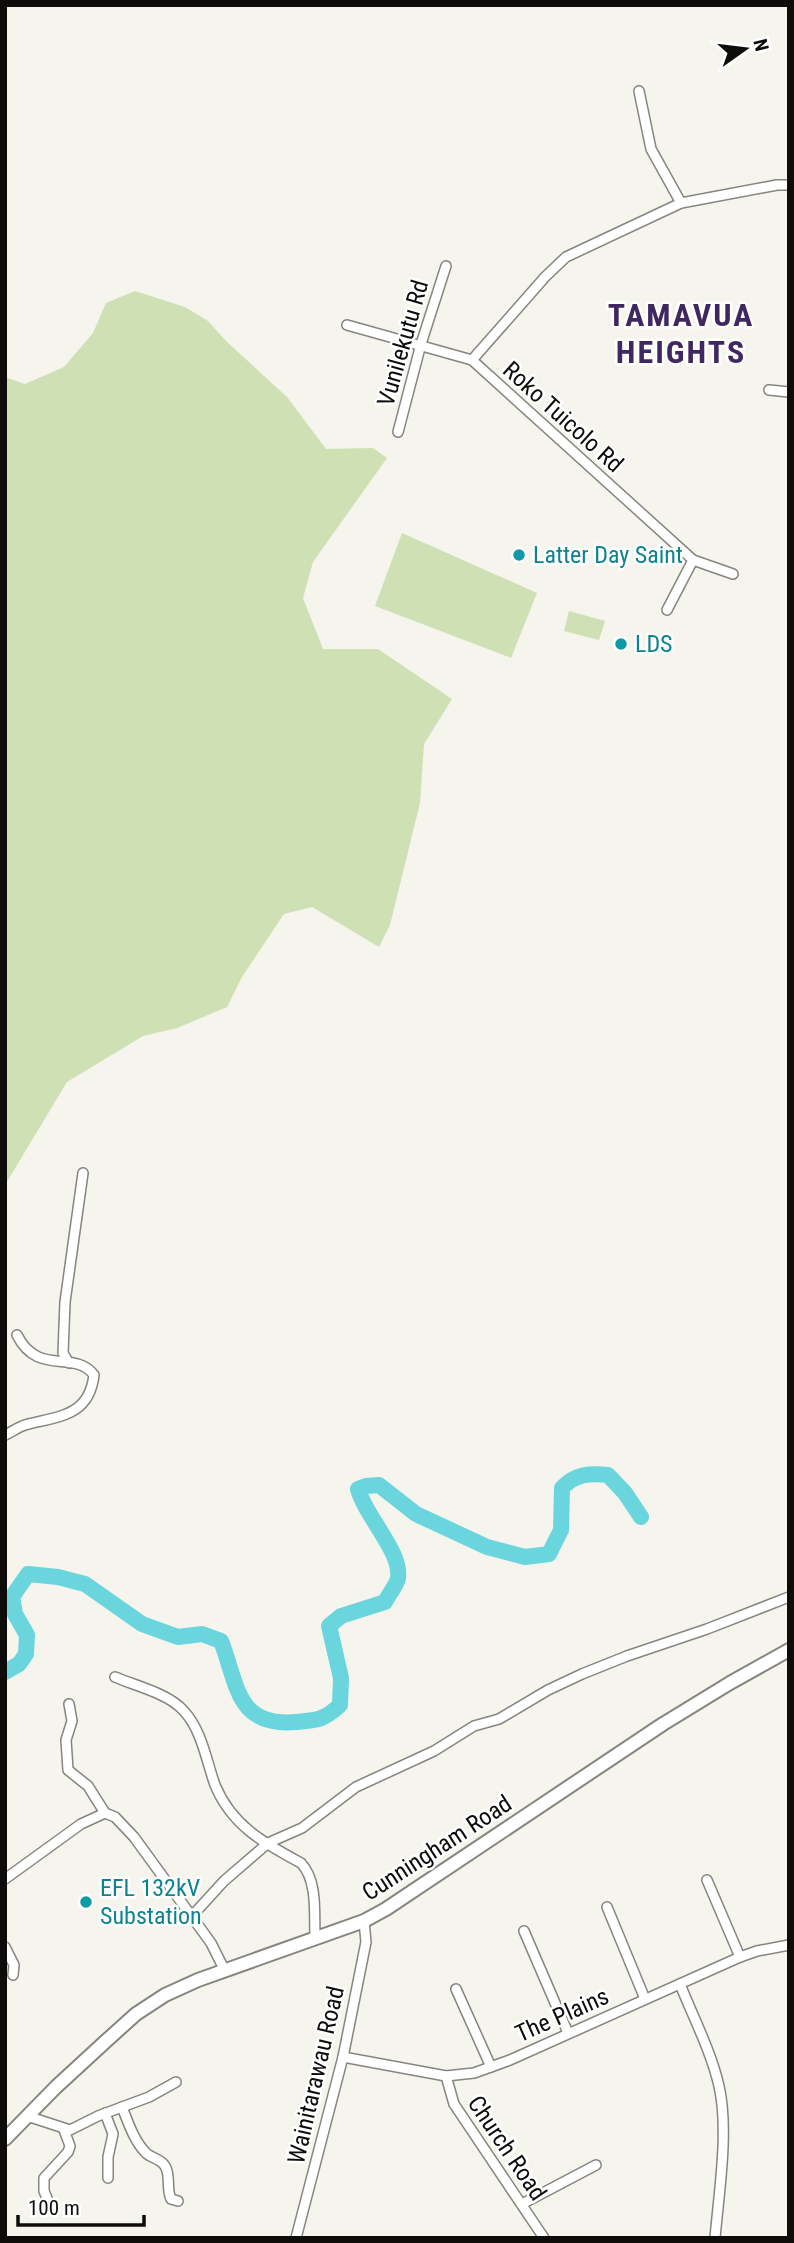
<svg xmlns="http://www.w3.org/2000/svg" width="794" height="2243" viewBox="0 0 794 2243" font-family="'Roboto Condensed',sans-serif">
  <style>
    .green { fill: #cee0b4 }
    .lines { fill: none; stroke-linecap: round; stroke-linejoin: round }
    .river { stroke: #6ad5dd; stroke-width: 16 }
    .street-casing { stroke: #86857e; stroke-width: 12 }
    .secondary-casing { stroke: #86857e; stroke-width: 16 }
    .street { stroke: #fff; stroke-width: 9 }
    .secondary { stroke: #fff; stroke-width: 12 }
    .culture-dot { fill: #0f9aa8; stroke: #fff; stroke-width: 2.5 }
    .labels { text-anchor: middle; stroke-width: 5; stroke-linejoin: round; paint-order: stroke }
    .street-label { font-size: 24px; fill: #0d0c0a; stroke: #fff }
    .culture-label { font-size: 24px; fill: #0d838f; stroke: #fff; text-anchor: start }
    .district-label { font-size: 32px; font-weight: bold; letter-spacing: 2px; fill: #3f2862; stroke: #fff }
  </style>
  <rect width="100%" height="100%" fill="#f5f4ed"/>
  <g class="green">
    <path d="M135,291L185,307L208,321L226,341L287,397L326,449L373,448L387,458L313,562L303,598L323,649H378L452,699L424,744L420,803L390,925L379,947L312,907L284,914L242,977L227,1007L177,1028L143,1036L67,1082L5,1185V377L25,384L64,367L93,333L106,303Z"/>
    <path d="M402,533L537,593L511,658L375,606Z"/>
    <path d="M569,611L605,621L599,640L564,631Z"/>
  </g>
  <g class="lines">
    <path class="river" d="M5,1672L19,1664L26,1654L27,1635L15,1614L12,1597L28,1574L58,1577L85,1584L142,1624L178,1637L202,1634L221,1641C238,1685 236,1727 296,1722C318,1720 324,1720 340,1705L341,1678L329,1626L341,1616L385,1602C388,1595 397,1585 398,1578C402,1552 365,1516 358,1489L366,1486L379,1485L416,1514L487,1547L525,1557L549,1554L561,1530L562,1488C575,1474 589,1473 608,1475L625,1493L641,1517"/>
    <defs>
      <g id="street">
        <path d="M639,91L651,149L681,203"/>
        <path d="M347,325L472,360L693,560L733,574"/>
        <path d="M472,360L545,277L566,257L681,203L777,185H789"/>
        <path d="M769,390L789,392"/>
        <path d="M398,432L421,344L446,266"/>
        <path d="M667,610L693,560"/>
        <path d="M69,1363L63,1353L65,1302L83,1173"/>
        <path d="M5,1435C12,1432 18,1427 25,1425C58,1416 89,1417 94,1375C74,1349 38,1377 17,1335"/>
        <path d="M115,1677C136,1686 167,1693 183,1710C202,1730 206,1760 215,1785C232,1826 264,1843 301,1863C318,1881 314,1914 315,1937"/>
        <path d="M69,1704L72,1721L66,1740L68,1770L88,1786L105,1813"/>
        <path d="M5,1879L81,1824L105,1813L115,1817L134,1837L211,1943L225,1971"/>
        <path d="M707,1880L740,1957"/>
        <path d="M607,1907L645,1999"/>
        <path d="M192,1916L224,1881L268,1843L302,1828L356,1787L434,1751L474,1726L499,1719L548,1690L582,1674L627,1656L707,1629L789,1597"/>
        <path d="M524,1931L568,2033"/>
        <path d="M5,1947L14,1965L13,1975"/>
        <path d="M680,1984C693,2017 711,2051 719,2086C729,2130 719,2192 715,2238"/>
        <path d="M456,1989L491,2067"/>
        <path d="M343,2057L446,2076L474,2073L510,2060L740,1957L757,1951L789,1945"/>
        <path d="M446,2076L454,2104L544,2238"/>
        <path d="M122,2107C128,2122 134,2141 146,2153C151,2158 161,2159 165,2166C171,2175 166,2189 171,2199L178,2201"/>
        <path d="M105,2113L113,2134L108,2157V2178"/>
        <path d="M27,2116L70,2130L98,2116L149,2097L176,2082"/>
        <path d="M522,2204L596,2165"/>
        <path d="M51,2208L44,2191V2178L68,2152L70,2146L64,2130"/>
        <path d="M296,2238L343,2057L366,1942L364,1921"/>
      </g>
      <path id="secondary" d="M5,2139L56,2087L106,2041L136,2014L165,1995L198,1980L364,1921L386,1909L663,1724L730,1683L789,1650"/>
    </defs>
    <use href="#street" class="street-casing"/>
    <use href="#secondary" class="secondary-casing"/>
    <use href="#street" class="street"/>
    <use href="#secondary" class="secondary"/>
  </g>
  <g class="culture-dot">
    <circle cx="519" cy="555" r="7"/>
    <circle cx="621" cy="644" r="7"/>
    <circle cx="86" cy="1902" r="7"/>
  </g>
  <g class="labels">
    <g class="street-label">
      <text transform="translate(403 343) rotate(-74)" y="8">Vunilekutu Rd</text>
      <text transform="translate(563 417) rotate(42)" y="8">Roko Tuicolo Rd</text>
      <text transform="translate(437 1848) rotate(-33)" y="8">Cunningham Road</text>
      <text transform="translate(562 2015) rotate(-24)" y="8">The Plains</text>
      <text transform="translate(316 2075) rotate(-77)" y="8">Wainitarawau Road</text>
      <text transform="translate(507 2148) rotate(56)" y="8">Church Road</text>
    </g>
    <g class="culture-label">
      <text x="533" y="563">Latter Day Saint</text>
      <text x="635" y="652">LDS</text>
      <text x="100" y="1896">EFL 132kV<tspan x="100" dy="28">Substation</tspan></text>
    </g>
    <g class="district-label">
      <text x="681" y="326">TAMAVUA<tspan x="681" dy="37">HEIGHTS</tspan></text>
    </g>
  </g>
  <rect width="794" height="2243" fill="none" stroke="#0d0c0a" stroke-width="14"/>
  <g transform="translate(745 49) rotate(76)" stroke="#ffffff" stroke-width="5" paint-order="stroke">
  <path d="M0-5L12 26L0 18L-12 26Z" fill="#0d0c0a"/>
  <text y="-10" font-size="19" font-weight="bold" text-anchor="middle" fill="#0d0c0a">N</text>
  </g>
  <path d="M18 2215v10h126v-10" fill="none" stroke="#0d0c0a" stroke-width="3.5"/>
  <text x="28" y="2215" font-size="21" fill="#0d0c0a" stroke="#ffffff" stroke-width="5" paint-order="stroke">100 m</text>
</svg>
